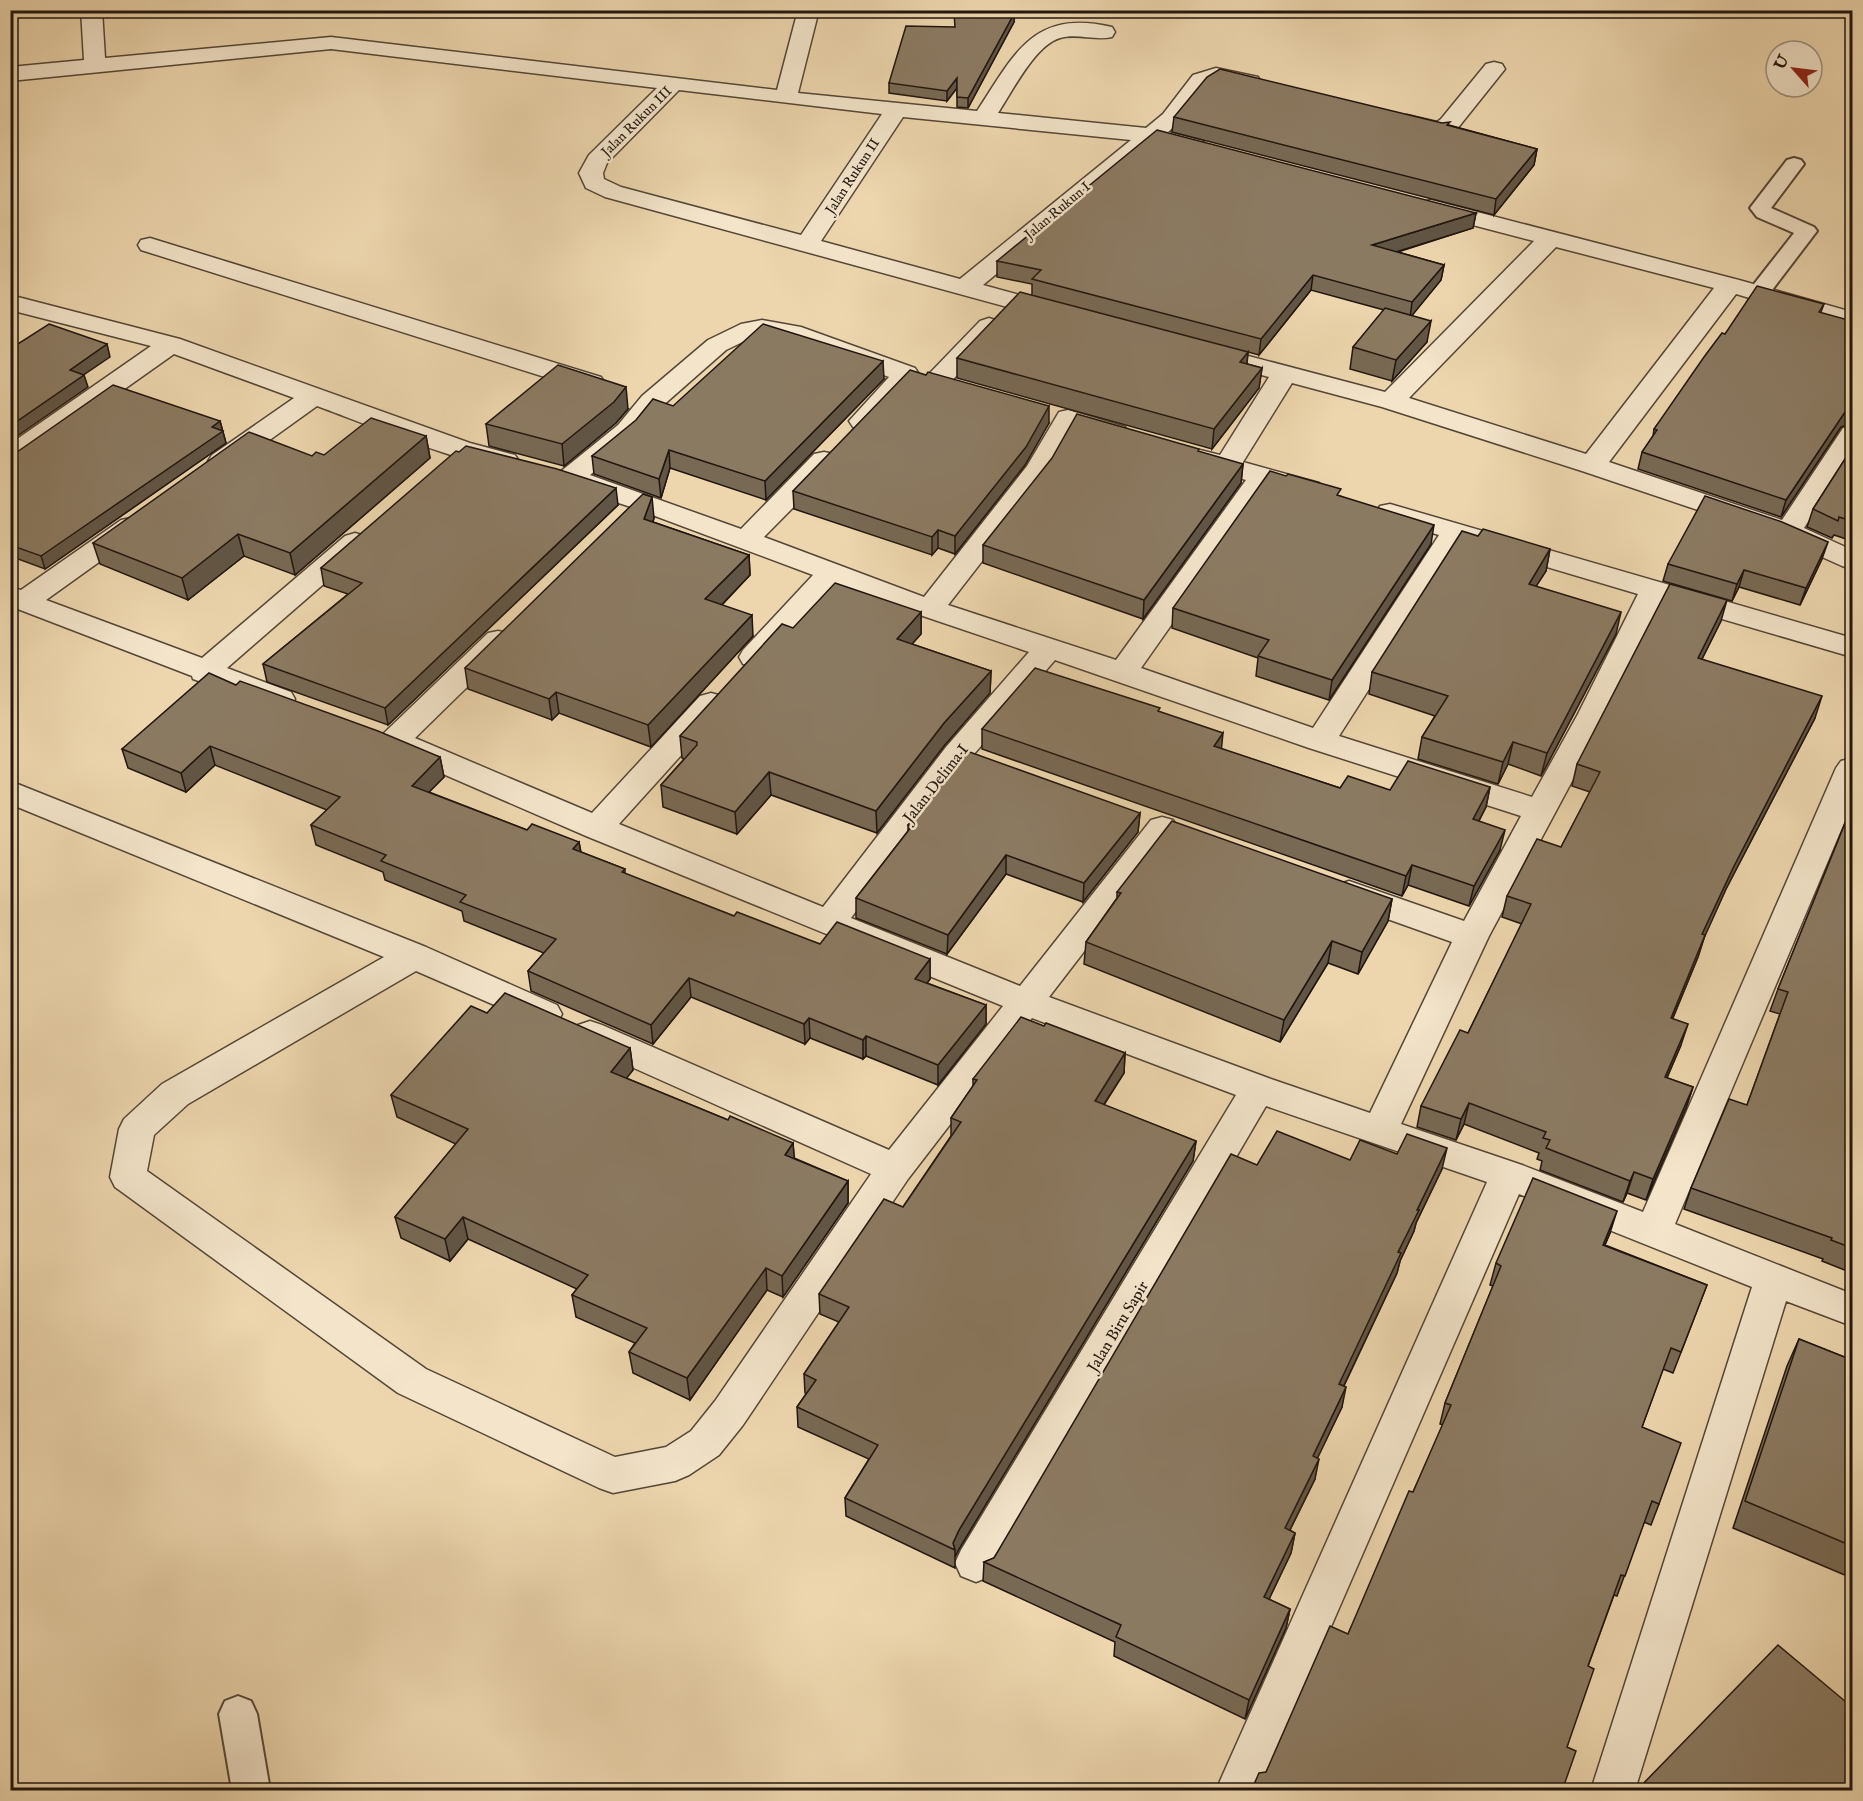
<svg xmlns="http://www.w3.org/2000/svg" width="1863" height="1801" viewBox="0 0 1863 1801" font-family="'IM FELL English',serif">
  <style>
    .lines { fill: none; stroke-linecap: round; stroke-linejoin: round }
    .service-casing { stroke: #544637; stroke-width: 4 }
    .minor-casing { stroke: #544637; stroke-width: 3 }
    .service { fill: #f3e4ca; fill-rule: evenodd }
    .minor { fill: #f3e4ca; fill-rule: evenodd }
    .wall { fill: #786954; stroke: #21160f; stroke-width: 1.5 }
    .shaded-wall { fill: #615545; stroke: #21160f; stroke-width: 1.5 }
    .building { fill: #8b7a62; stroke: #21160f; stroke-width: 1.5 }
    .labels { text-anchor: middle; stroke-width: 5; stroke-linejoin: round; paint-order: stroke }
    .far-street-label { font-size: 14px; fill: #21160f; stroke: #f3e4ca }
    .street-label { font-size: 16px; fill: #21160f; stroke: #f3e4ca }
  </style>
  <rect width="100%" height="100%" fill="#edd6ae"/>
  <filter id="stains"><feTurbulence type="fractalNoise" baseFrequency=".00333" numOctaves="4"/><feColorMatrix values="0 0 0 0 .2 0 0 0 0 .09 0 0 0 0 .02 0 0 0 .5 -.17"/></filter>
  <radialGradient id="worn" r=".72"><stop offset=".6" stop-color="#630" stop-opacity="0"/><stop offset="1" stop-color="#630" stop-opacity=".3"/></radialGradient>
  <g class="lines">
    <defs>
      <g id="service">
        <path d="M1794,158L1801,160L1804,164L1771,208L1814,227L1817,231L1766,298L1758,299L1750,298L1747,293L1794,233L1757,217L1750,208L1787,160Z"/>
        <path d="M238,1696L251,1701L257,1714L270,1790H232L219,1714L225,1701Z"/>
      </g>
      <g id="minor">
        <path d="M81,10H102L105,58L331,37L777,90L798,10H819L798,93L977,111C1014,55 1033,8 1112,27L1115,32L1112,37C1095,41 1077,33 1060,38C1035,45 1012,92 998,113L1146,128L1163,114L1193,75L1216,68L1258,77L1261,82L1258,87C1243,90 1230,80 1216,82C1206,83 1180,123 1168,132L1203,141L1206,146L1203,151L1195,153L1155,143L983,285L1064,307L1068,312L1064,317L1055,320L605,197L586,188L579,173L589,155L657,88L331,49L10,81V67L84,60ZM679,90L882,114L801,235L621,187L604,179L603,173L607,163ZM903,117L1131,140L960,279L821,241Z"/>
        <path d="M1494,62L1502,64L1505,69L1457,129L1448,134L1440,136L1399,127L1396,122L1399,117L1407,115L1437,122L1441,119L1486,64Z"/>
        <path d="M1431,200L1739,280L1852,312V328L1736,294L1609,462L1782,520L1843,428L1852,426V454L1804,528L1852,550V569L1842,566L1778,537L1582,471L1382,407L1292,383L1243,462L1319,483L1323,489L1319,495L1309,497L1269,486L1141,668L1313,728L1439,535L1380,518L1376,512L1380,506L1390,504L1852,638V657L1664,602L1608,714L1489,936L1401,1124L1522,1165L1643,1212L1836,768L1841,761L1852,758V804L1675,1224L1852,1294V1326L1786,1301L1635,1790H1591L1752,1287L1519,1194L1260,1790H1216L1487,1182L1266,1106L991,1576L976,1582L961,1576L955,1563L961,1550L1236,1095L1032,1018L908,1179L743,1425L719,1455L689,1475L675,1481L613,1493L599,1488L398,1393L115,1187L110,1177L119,1129L124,1119L162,1084L384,957L10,804V781L426,947L557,1005L562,1014L557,1023L545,1027L416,971L188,1104L154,1135L147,1171L426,1369L615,1457L666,1447L691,1431L715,1401L871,1174L578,1043L573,1034L578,1025L590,1021L602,1025L889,1150L1003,1006L586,836L383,748L379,741L383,734L488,633L498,631L508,633L513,640L508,647L415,738L592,813L700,696L711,693L722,696L726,703L722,710L619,824L823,907L946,747L1029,652L920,615L837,584L765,664L754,666L743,664L739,657L743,650L813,575L631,507L560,484L556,478L560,472L618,425L642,396L708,340L741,324L762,320L801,327L915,368L919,374L871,427L862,429L853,427L849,421L889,377L787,339L755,336L726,350L660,408L636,437L590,475L741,529L814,454L824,452L834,454L838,460L834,466L764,537L924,597L1027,466L1059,412L1068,410L1125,427L1129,433L1125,439L1116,441L1075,429L1049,475L948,605L1116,660L1246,480L1190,464L1186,458L1190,452L1200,450L1220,455L1269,377L1194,357L1190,352L1194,347L1203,344L1385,392L1534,241L1423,212L1419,207L1423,202ZM1556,247L1714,288L1586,454L1409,398ZM1463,542L1638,594L1578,714L1532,797L1339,736ZM1055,660L1309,748L1521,816L1464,921L1349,881L1337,885L1333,893L1337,901L1452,942L1370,1113L1271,1079L1049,997L1173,836L1178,828L1173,820L1162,817L1151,820L1020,986L851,918L968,761Z"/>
        <path d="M150,238L601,377L605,383L601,389L592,391L583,389L141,250L138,245L141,240Z"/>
        <path d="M10,295L180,339L470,443L515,455L519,461L515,467C484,474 354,419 317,406L232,467L222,469L212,467L208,461L212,455L294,398L174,354L20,463L10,465V444L151,346L10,310Z"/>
        <path d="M989,318L998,321L1002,326L998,331L945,388L936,390L927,388L923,382L927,376L980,321Z"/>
        <path d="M131,518L141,520L145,526L141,532L46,600L202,658L345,536L355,533L365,536L369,542L365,548L227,668L291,692L295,699L291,706L280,709L269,706L193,679L192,676L10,606V587L21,590L121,520Z"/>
      </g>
    </defs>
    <use href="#service" class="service-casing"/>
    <use href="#minor" class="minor-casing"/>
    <use href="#service" class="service"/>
    <use href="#minor" class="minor"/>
  </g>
  <g class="wall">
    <path d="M1014,22L968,108L957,107V88L947,101L889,93V83L954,27Z"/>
    <path d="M1174,117L1449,125L1537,149L1534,165L1494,215L1172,132Z"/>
    <path d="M1476,213L1473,228L1398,252L1444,265L1441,280L1411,316L1427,342L1392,381L1350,369L1353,347L1384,310L1311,290L1259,355L1248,352L1247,364L1262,368L1259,388L1212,449L957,378V358L1032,294V284L997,277V261Z"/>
    <path d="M1824,304L1821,312L1841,427L1781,517L1638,469L1642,452L1653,436L1654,429L1725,334Z"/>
    <path d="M884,379L766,500L670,468L661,498L594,474L592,456L673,406Z"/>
    <path d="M628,409L616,423L564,466L489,446L486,424Z"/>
    <path d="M220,421L226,443L45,569L10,556V453Z"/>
    <path d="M1049,423L1025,465L955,554L938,548L932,555L794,509L793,491Z"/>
    <path d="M426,436L430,458L295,575L244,556L188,600L100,564L93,543L324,455Z"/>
    <path d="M1852,448V541L1834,535L1832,538L1807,527L1813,509Z"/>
    <path d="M459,452L618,505L388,725L267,682L263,664L348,594L324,586L321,568Z"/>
    <path d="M1243,464L1241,483L1143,619L983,563V545Z"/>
    <path d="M1340,496L1431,544L1329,700L1256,676L1258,658L1172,628L1173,608Z"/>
    <path d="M654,518L653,522L749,555L750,575L722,605L753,636L651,747L559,713L552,720L468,689L465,668Z"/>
    <path d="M1478,536L1550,549L1546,571L1536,586L1616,634L1541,776L1508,764L1498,784L1418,759L1422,737L1435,716L1369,694L1372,672Z"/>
    <path d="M1822,559L1800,605L1739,587L1732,601L1663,581L1668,564Z"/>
    <path d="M921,612V634L912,644L991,671L990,693L944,746L877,833L771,795L737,834L663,807L661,785L684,759L682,758L680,736L793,628Z"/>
    <path d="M1721,621L1702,659L1815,718L1726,889L1705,935L1698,957L1673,1018L1681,1045L1667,1078L1693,1087L1686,1108L1646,1200L1627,1193L1623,1202L1540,1170L1542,1161L1537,1159L1539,1153L1464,1124L1456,1140L1417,1127L1421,1106L1468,1033L1522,924L1502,917L1507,896L1561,847L1590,792L1572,786L1577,764Z"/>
    <path d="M236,685L440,757L444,777L429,792L527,830L579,842L581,852L625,869V874L734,916L820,944L930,959V979L927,983L986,1005V1024L938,1085L866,1056L863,1059L810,1038L805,1044L691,997L653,1044L531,991L528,971L544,953L464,921L462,911L385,880L383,872L316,845L311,825L327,810L215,765L186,792L128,768L122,749Z"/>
    <path d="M1160,712L1221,749L1340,788L1390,790L1490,787L1486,807L1479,821L1500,850L1469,906L1408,885L1402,896L982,749V729Z"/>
    <path d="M1852,806V1273L1822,1261L1823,1259L1684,1209L1691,1188L1747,1105L1780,1014L1770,1011L1778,989Z"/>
    <path d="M1140,813L1138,832L1083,902L1006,874L947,954L856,918V898L908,831V825Z"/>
    <path d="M1117,892L1392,899L1388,921L1358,974L1328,963L1280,1042L1084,964L1086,942L1117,898Z"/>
    <path d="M487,1013L630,1048L633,1070L626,1078L728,1120L793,1143L794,1158L848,1181V1203L783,1297L767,1290L690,1400L633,1373L629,1352L635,1343L576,1317L572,1295L577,1289L468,1239L450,1261L401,1238L395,1217L456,1144L397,1117L391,1095Z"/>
    <path d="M1044,1026L1125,1053L1124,1073L1104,1105L1196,1141L1193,1161L959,1549L955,1557V1568L846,1516L845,1498L869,1459L798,1427L797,1407L806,1394L805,1393L804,1374L839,1322L820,1314L819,1294L903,1207L951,1136V1118L973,1086V1079Z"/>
    <path d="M1397,1154L1442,1169L1416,1223L1414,1231L1400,1261L1397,1273L1344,1386L1342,1407L1317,1458L1315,1479L1290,1530L1295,1533L1291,1553L1269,1599L1290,1609L1286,1628L1245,1719L1114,1656L1115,1642L983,1581L984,1562L994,1558L1257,1165L1350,1160Z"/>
    <path d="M1610,1233L1605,1245L1707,1285L1673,1373L1663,1369L1642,1427L1659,1504L1651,1525L1644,1522L1617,1596L1614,1595L1588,1666L1567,1747L1266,1772L1348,1634L1413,1492L1443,1425L1440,1424L1445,1403L1493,1286L1490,1285L1496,1263Z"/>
    <path d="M1799,1339L1852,1360V1578L1733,1528L1787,1366Z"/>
  </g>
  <g class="shaded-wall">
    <path d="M1015,12L1014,22L968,108V98Z"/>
    <path d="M957,78V88L947,101V91Z"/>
    <path d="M1537,149L1534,165L1494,215L1496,199Z"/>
    <path d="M1476,213L1473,228L1370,260L1372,245Z"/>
    <path d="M1444,265L1441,280L1410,318L1412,302Z"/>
    <path d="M1313,275L1311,290L1259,355L1261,339Z"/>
    <path d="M1431,321L1427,342L1392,381L1396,360Z"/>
    <path d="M107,344L110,357L73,382L70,370Z"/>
    <path d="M1248,352L1246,372L1240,362Z"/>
    <path d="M883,361L884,379L766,500L765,481Z"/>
    <path d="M1262,368L1259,388L1212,449L1214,429Z"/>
    <path d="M84,375L88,387L10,441V426Z"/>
    <path d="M626,387L628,409L616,423L564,466L562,444Z"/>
    <path d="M1049,406V423L1025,465L955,554V536Z"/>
    <path d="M1852,408V424L1841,427L1781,517L1786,500L1847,409Z"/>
    <path d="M220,421L226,443L45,569L41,556Z"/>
    <path d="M426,436L430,458L295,575L290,553Z"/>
    <path d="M669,450L670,468L661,498L659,479Z"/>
    <path d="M1243,464L1241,483L1143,619L1144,600Z"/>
    <path d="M616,488L618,505L388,725L385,708Z"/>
    <path d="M652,497L654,518L646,540L644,519Z"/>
    <path d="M1434,525L1431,544L1329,700L1332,680Z"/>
    <path d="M938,530V548L932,555V537Z"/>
    <path d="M238,534L244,556L188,600L182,578Z"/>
    <path d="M1828,542L1822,559L1800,605L1806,588Z"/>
    <path d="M1550,549L1546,571L1524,605L1529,584Z"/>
    <path d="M749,555L750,575L707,620L705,599Z"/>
    <path d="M1744,570L1739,587L1732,601L1737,584Z"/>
    <path d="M1727,600L1721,621L1692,679L1698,658Z"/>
    <path d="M921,612V634L897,661V639Z"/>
    <path d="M1621,612L1616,634L1541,776L1547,753Z"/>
    <path d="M752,615L753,636L651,747L648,725Z"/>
    <path d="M991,671L990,693L944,746L877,833L876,811L944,723Z"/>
    <path d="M556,692L559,713L552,720L549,699Z"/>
    <path d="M1822,696L1815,718L1726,889L1696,956L1702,934L1733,868Z"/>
    <path d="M1223,733L1221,753L1214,746Z"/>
    <path d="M1513,742L1508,764L1498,784L1503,762Z"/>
    <path d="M210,746L215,765L186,792L181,773Z"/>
    <path d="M440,757L444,777L416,805L412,786Z"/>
    <path d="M769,772L771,795L737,834L735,812Z"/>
    <path d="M1490,787L1486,807L1469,839L1473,819Z"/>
    <path d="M1140,813L1138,832L1083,902L1084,883Z"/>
    <path d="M1505,830L1500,850L1469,906L1474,886Z"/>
    <path d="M579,842L582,861L573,849Z"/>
    <path d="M1006,855V874L947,954L948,935Z"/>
    <path d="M1412,865L1408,885L1402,896L1406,876Z"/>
    <path d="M1392,899L1388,921L1358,974L1362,952Z"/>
    <path d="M1705,935L1698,957L1664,1039L1671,1018Z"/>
    <path d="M1332,941L1328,963L1280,1042L1284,1020Z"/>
    <path d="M930,959V979L916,998L915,979Z"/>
    <path d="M689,978L691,997L653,1044L651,1025Z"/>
    <path d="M986,1005V1024L938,1085V1065Z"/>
    <path d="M809,1018L810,1038L805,1044L804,1024Z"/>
    <path d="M1688,1024L1681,1045L1658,1098L1665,1077Z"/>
    <path d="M866,1036V1056L863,1059V1040Z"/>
    <path d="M630,1048L633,1070L614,1094L611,1072Z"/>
    <path d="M1125,1053L1124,1073L1093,1121L1095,1101Z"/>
    <path d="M1693,1087L1686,1108L1646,1200L1653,1179Z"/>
    <path d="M1469,1103L1464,1124L1456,1140L1461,1119Z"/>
    <path d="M1196,1141L1193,1161L959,1549L955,1557V1550L953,1543L959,1530Z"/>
    <path d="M793,1143L795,1165L785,1155Z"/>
    <path d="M1447,1148L1442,1169L1416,1223L1414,1231L1400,1261L1397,1273L1335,1404L1339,1384L1417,1210Z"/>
    <path d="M1634,1172L1627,1193L1623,1202L1630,1181Z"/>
    <path d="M848,1181V1203L783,1297L782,1276Z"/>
    <path d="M1617,1211L1610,1233L1596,1266L1603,1245Z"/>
    <path d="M463,1217L468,1239L450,1261L445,1239Z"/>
    <path d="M766,1268L767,1290L690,1400L687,1378Z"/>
    <path d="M1346,1387L1342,1407L1309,1476L1313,1456Z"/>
    <path d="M1319,1459L1315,1479L1281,1548L1285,1528Z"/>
    <path d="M1295,1533L1291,1553L1261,1616L1264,1597Z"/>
    <path d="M1290,1609L1286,1628L1245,1719L1249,1700Z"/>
  </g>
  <g class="building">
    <path d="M1015,12L968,98L957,97V78L947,91L889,83L906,26L955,27L954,13Z"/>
    <path d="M1220,69L1442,123L1450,122L1447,125L1537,149L1496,199L1174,117L1207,77Z"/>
    <path d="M1157,130L1476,213L1372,245L1444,265L1412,302L1313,275L1261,339L1032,279L1041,270L997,261Z"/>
    <path d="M1757,286L1824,304L1819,312L1852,321V408L1847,409L1786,500L1642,452L1657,430L1654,429L1704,357L1722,333L1725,334Z"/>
    <path d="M1020,292L1248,352L1240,362L1262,368L1214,429L957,358Z"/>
    <path d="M1385,308L1431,321L1396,360L1353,347Z"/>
    <path d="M49,324L107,344L70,370L84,375L10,426V349Z"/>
    <path d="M763,324L883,361L765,481L669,450L659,479L592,456L636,420L653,399L673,406Z"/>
    <path d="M558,365L626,387L614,402L562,444L486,424Z"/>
    <path d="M910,370L926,375L928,372L1049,406L1026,447L955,536L938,530L932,537L793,491Z"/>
    <path d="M113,385L220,421L212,427L223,431L41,556L10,545V453L17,452Z"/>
    <path d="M1077,414L1199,449L1198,451L1243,464L1144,600L983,545L1052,458Z"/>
    <path d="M371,418L426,436L290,553L238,534L182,578L93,543L249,432L312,456L316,452L324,455Z"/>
    <path d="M466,446L557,469L616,488L385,708L263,664L362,583L321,568L456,451L459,452Z"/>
    <path d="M1852,448V521L1839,517L1838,521L1813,509Z"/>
    <path d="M1270,471L1286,476L1288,474L1341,489L1337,495L1434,525L1332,680L1258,656L1269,640L1173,608Z"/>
    <path d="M643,494L652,497L644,519L749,555L705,599L752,615L648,725L556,692L549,699L465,668Z"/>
    <path d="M1705,496L1782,522L1828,542L1806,588L1744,570L1737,584L1668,564Z"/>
    <path d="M1483,529L1550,549L1529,584L1621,612L1547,753L1513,742L1503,762L1422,737L1448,696L1372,672L1462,531L1478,536Z"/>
    <path d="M835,583L921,612L897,639L991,671L944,723L876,811L769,772L735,812L661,785L697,745V742L680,736L782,624L793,628Z"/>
    <path d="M1670,584L1727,600L1698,658L1822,696L1733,868L1702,934L1705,935L1671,1018L1688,1024L1665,1077L1693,1087L1653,1179L1634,1172L1630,1181L1546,1148L1550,1140L1543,1138L1546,1132L1469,1103L1461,1119L1421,1106L1460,1030L1468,1033L1531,904L1507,896L1537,839L1561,847L1600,772L1577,764Z"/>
    <path d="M1035,668L1160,708L1158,711L1223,733L1214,746L1340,788L1348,776L1390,790L1408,761L1490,787L1473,819L1505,830L1474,886L1412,865L1406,876L982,729Z"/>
    <path d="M209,673L236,685L240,681L378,731L440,757L412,786L527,830L532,824L579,842L573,849L625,869L622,872L734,916L737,912L820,944L837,922L930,959L915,979L986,1005L938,1065L866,1036L863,1040L809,1018L804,1024L689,978L651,1025L528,971L556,939L460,902L466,895L381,861L386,855L311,825L340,797L210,746L181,773L122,749Z"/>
    <path d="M964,750L1140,813L1084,883L1006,855L948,935L856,898L912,826L908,825Z"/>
    <path d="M1852,806V1248L1831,1240L1832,1238L1691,1188L1729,1099L1747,1105L1788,992L1778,989Z"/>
    <path d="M1172,821L1392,899L1362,952L1332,941L1284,1020L1086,942L1121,893L1117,892Z"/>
    <path d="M505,993L630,1048L611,1072L728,1120L730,1116L793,1143L785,1155L848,1181L782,1276L766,1268L687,1378L629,1352L647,1328L572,1295L588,1275L463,1217L445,1239L395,1217L468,1129L391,1095L471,1006L487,1013Z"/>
    <path d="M1021,1017L1044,1026L1046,1023L1125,1053L1095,1101L1196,1141L959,1530L953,1543L955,1550L845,1498L878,1445L797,1407L816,1380L804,1374L849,1307L819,1294L884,1199L903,1207L961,1122L951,1118L977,1080L973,1079Z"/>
    <path d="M1277,1131L1350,1160L1360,1140L1397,1154L1407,1134L1447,1148L1417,1210H1419L1398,1252L1401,1253L1339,1384L1346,1387L1313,1456L1319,1459L1285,1528L1295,1533L1264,1597L1290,1609L1249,1700L1116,1637L1121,1625L984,1562L994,1558L1231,1154L1257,1165Z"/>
    <path d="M1533,1178L1617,1211L1603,1245L1707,1285L1681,1352L1671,1348L1642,1427L1681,1443L1659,1504L1652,1501L1625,1576L1621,1575L1588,1666L1594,1669L1567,1747L1576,1751L1562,1791H1251L1259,1773L1266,1772L1330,1626L1348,1634L1409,1491L1413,1492L1451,1405L1445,1403L1501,1266L1496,1263Z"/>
    <path d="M1799,1339L1852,1360V1546L1745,1501Z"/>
    <path d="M1778,1645L1852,1707V1791H1636Z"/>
  </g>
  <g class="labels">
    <g class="far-street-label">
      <text transform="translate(636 121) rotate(-45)" y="5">Jalan Rukun III</text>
      <text transform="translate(852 176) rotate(-57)" y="5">Jalan Rukun II</text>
      <text transform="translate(1057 210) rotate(-40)" y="5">Jalan Rukun I</text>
    </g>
    <g class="street-label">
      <text transform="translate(935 783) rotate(-52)" y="6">Jalan Delima I</text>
      <text transform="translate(1117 1326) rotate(-59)" y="6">Jalan Biru Sapir</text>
    </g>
  </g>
  <rect width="1863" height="1801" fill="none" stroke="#edd6ae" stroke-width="36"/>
  <rect x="12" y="12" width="1839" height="1777" fill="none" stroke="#21160f" stroke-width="3"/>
  <rect x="18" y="18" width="1827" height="1765" fill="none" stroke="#21160f" stroke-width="1.5"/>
  <g transform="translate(1794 69) rotate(298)"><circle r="28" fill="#f3e4ca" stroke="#9f927f" stroke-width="1.5"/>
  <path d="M0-4.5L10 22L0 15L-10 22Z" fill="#8f2418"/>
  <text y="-9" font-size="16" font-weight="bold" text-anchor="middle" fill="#21160f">U</text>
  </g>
  <rect width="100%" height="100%" filter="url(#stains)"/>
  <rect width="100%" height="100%" fill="url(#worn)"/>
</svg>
